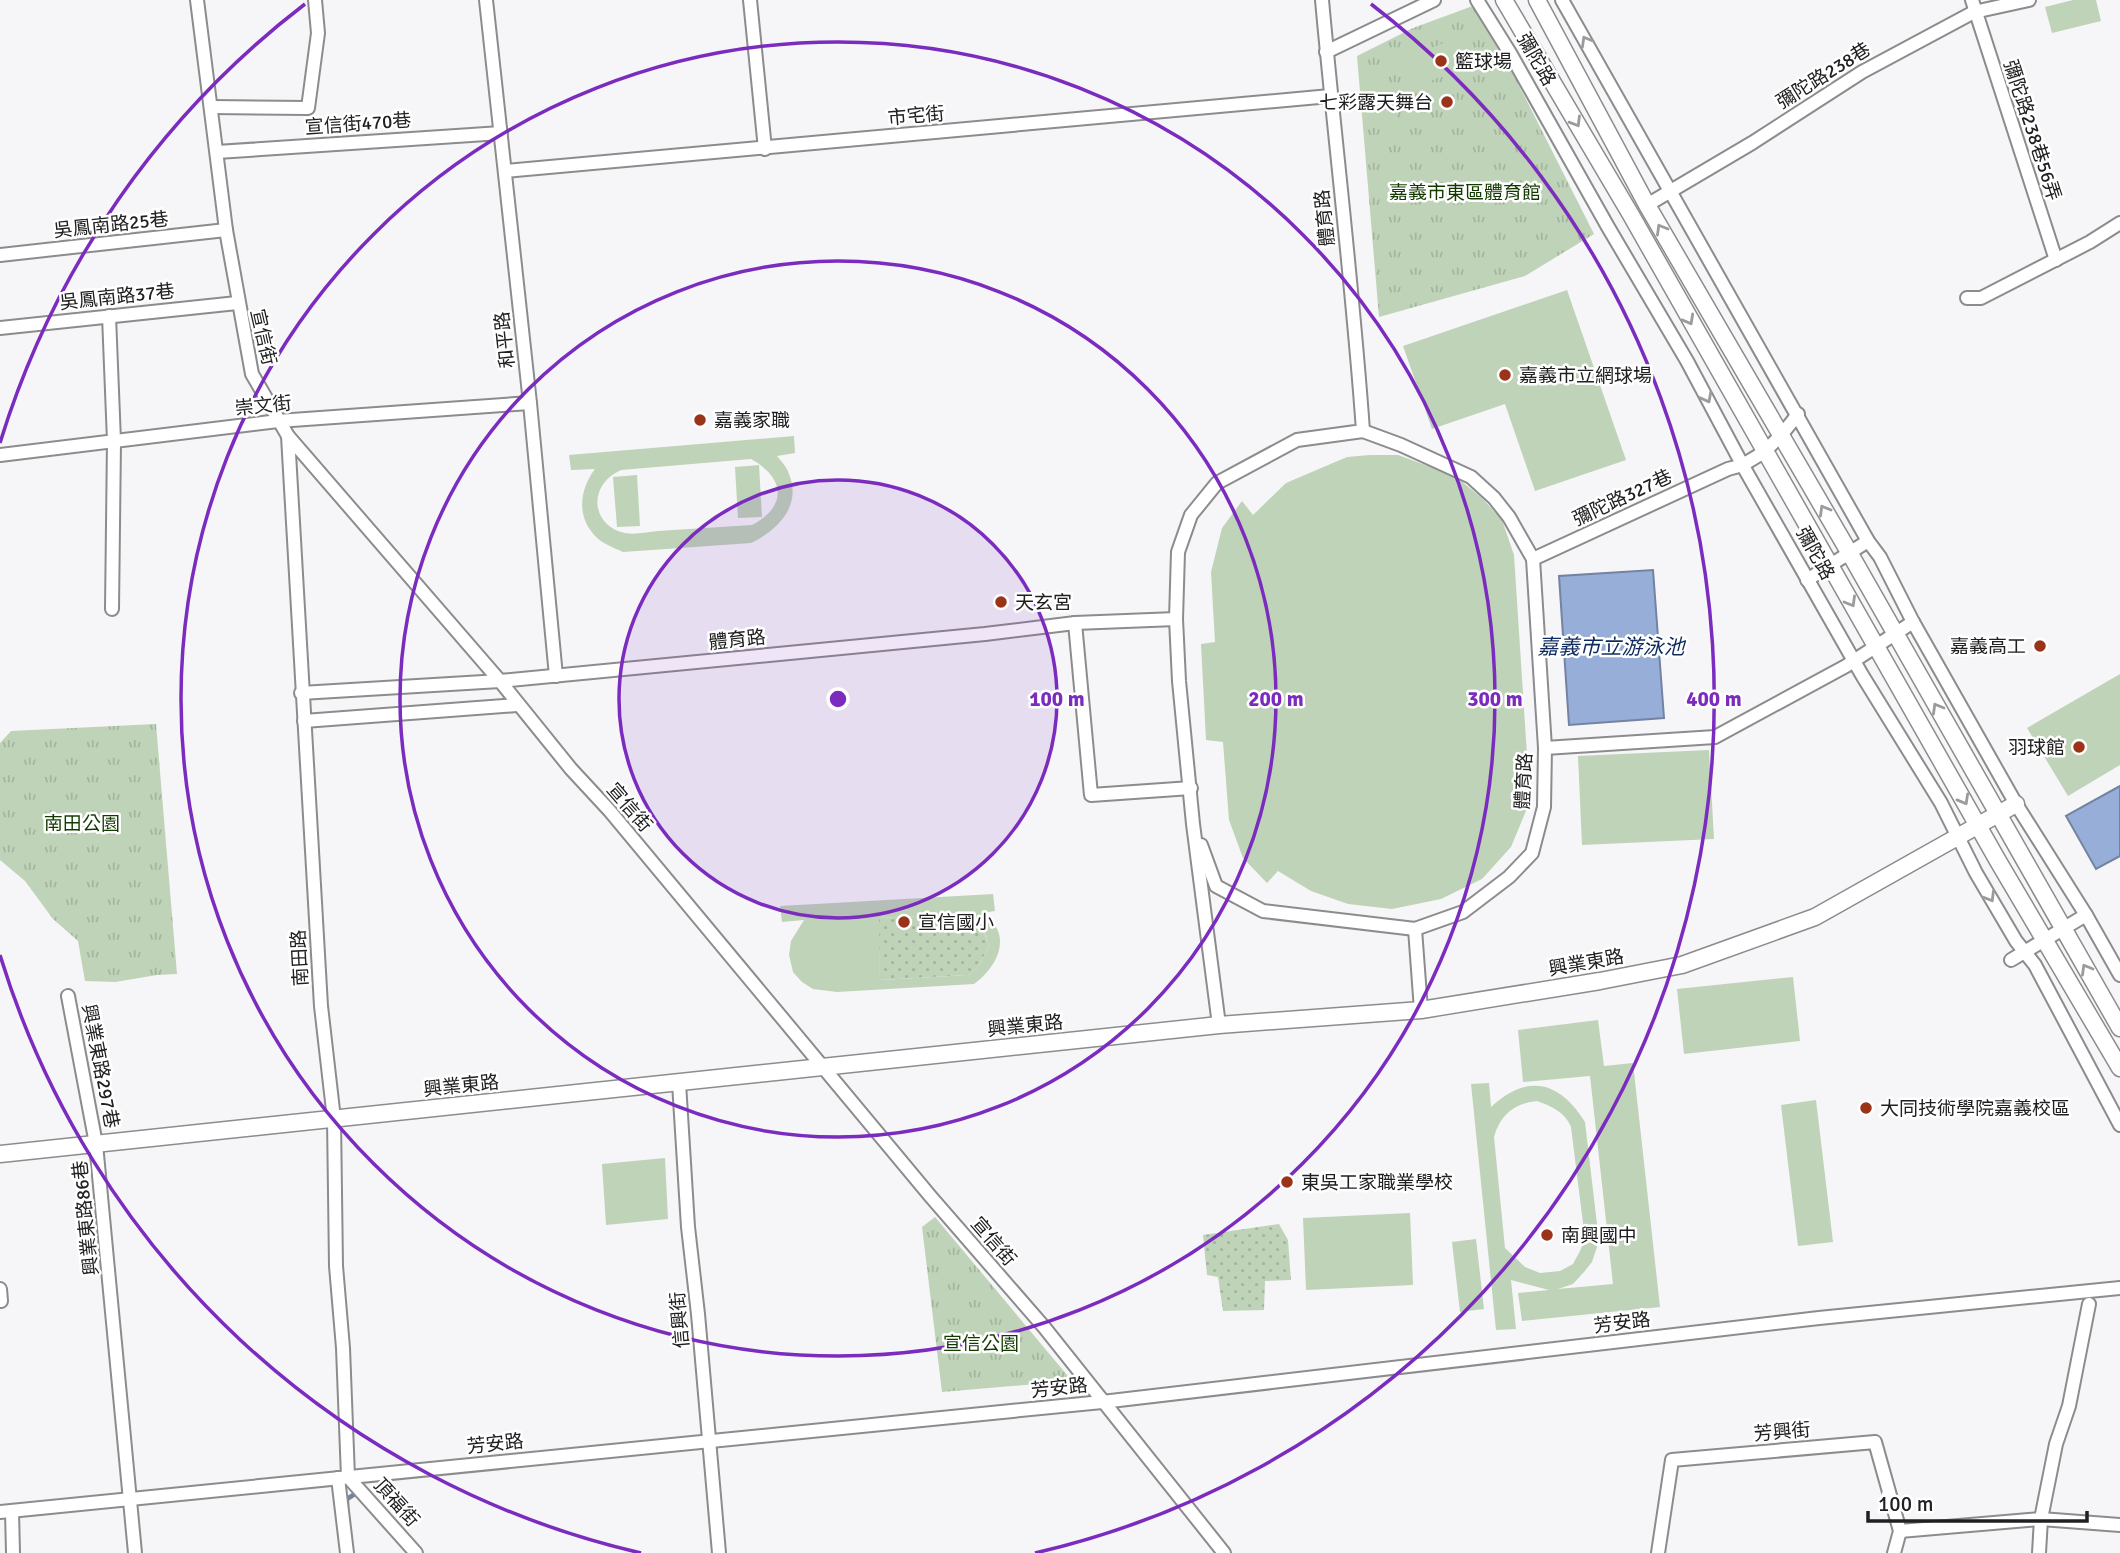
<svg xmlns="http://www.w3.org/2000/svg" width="2120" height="1553" viewBox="0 0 2120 1553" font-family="Signika,'Noto Sans TC',sans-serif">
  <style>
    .grass { fill: url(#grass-dots) }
    .park { fill: url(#park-tufts) }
    .pitch { fill: #bfd3b8; fill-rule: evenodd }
    .water { fill: #96aed8; stroke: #7383a1; stroke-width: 2 }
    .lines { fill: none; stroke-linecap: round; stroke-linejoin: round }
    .stream { stroke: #7383a1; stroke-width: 4.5 }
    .minor-casing { stroke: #8c8c8e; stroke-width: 16 }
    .tertiary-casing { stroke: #8c8c8e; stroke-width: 19 }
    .minor { stroke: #fff; stroke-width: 12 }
    .tertiary { stroke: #fff; stroke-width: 16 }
    .oneway { stroke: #9b9b9b }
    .ring { fill: none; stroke: #7b2cbf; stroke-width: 3.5 }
    .poi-dot { fill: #9b3319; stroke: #fff; stroke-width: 2.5 }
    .labels { text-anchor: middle; stroke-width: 5; stroke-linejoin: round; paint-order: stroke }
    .street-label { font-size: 19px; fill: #202020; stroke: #fff }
    .poi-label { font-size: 19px; fill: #202020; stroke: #fff; text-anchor: start }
    .park-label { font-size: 19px; fill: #123a00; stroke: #fff }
    .water-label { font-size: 21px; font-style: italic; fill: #0e295b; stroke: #fff }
    .centre { fill: #7b2cbf; stroke: #fff; stroke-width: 3.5 }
    .ring-label { font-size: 21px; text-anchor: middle; font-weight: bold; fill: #7b2cbf; stroke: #fff; stroke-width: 5; stroke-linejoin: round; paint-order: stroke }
  </style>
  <defs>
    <pattern id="grass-dots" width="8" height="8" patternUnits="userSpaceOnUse" patternTransform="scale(1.75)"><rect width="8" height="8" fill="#bfd3b8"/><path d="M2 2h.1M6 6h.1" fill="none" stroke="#a4b59e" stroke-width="1.8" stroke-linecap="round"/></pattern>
    <pattern id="park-tufts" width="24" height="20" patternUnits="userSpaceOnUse" patternTransform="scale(1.75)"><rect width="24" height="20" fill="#bfd3b8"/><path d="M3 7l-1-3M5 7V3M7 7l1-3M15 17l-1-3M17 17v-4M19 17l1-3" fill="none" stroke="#a4b59e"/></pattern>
  </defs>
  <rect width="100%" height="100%" fill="#f6f6f8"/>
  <g class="grass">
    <path d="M958,914C976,919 984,928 989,946L978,967L968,975L880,980L878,918Z"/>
    <path d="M1279,1224L1288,1240L1291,1280L1265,1281L1264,1310L1223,1311L1218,1277L1207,1275L1203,1235Z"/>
  </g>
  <g class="park">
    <path d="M1478,4L1594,234L1525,276L1379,317L1357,56L1413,28Z"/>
    <path d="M156,724L177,974L157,975L115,982L85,981L78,941L53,919L25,881L0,860V743L11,731Z"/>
    <path d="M935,1217L1072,1381L942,1392L922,1227Z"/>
  </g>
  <g class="pitch">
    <path d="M2073,0H2096L2101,21L2052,33L2045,7Z"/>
    <path d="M1467,34L1479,62L1414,87L1403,59Z"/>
    <path d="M1396,89L1397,119L1368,121L1367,91Z"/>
    <path d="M1567,290L1626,460L1535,491L1505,404L1432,429L1403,346Z"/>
    <path d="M794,436L795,453L777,456C781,461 787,467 789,474C802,506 778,530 751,543L623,552C612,547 598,542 591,531C576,511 582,486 595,469L571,470L569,455ZM751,459C785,478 788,506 752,525C720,527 689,529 658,531C648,532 635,535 625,533C591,526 587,485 621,470Z"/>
    <path d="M1370,455H1398L1455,476L1482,498L1502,520L1514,555L1530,801L1511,847L1482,879L1441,899L1392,909L1348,904L1311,891L1278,871L1267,883L1243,858L1229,820L1223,742L1206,740L1201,644L1215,642L1211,572L1222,528L1242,501L1253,515L1286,483L1347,457Z"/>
    <path d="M759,465L762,517L738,518L735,467Z"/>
    <path d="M637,475L640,526L617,527L613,477Z"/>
    <path d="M2120,674V765L2068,796L2027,728Z"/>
    <path d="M1709,750L1714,839L1582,845L1578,756Z"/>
    <path d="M993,894L995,911L983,913C987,916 992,921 995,925C1009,947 991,972 974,984L837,992L813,989L802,982L793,972L789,955L791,941L804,920L782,922L780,906ZM958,914C976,919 985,928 989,946L978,967L968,975L880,980L879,918Z"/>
    <path d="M1793,977L1800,1041L1684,1054L1677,989Z"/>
    <path d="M1598,1020L1604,1066L1633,1063L1660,1307L1522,1321L1518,1293L1549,1290L1511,1280L1516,1329L1496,1330L1471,1084L1489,1083L1491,1107C1527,1073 1560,1081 1585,1122L1599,1241L1592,1262L1584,1272L1573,1284L1558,1289L1613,1284L1590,1076L1523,1082L1518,1030ZM1537,1101C1551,1106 1565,1112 1571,1127L1585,1239L1580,1251L1573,1264L1560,1271L1540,1273L1525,1267L1505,1248L1494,1137C1500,1115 1514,1103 1537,1101Z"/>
    <path d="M1816,1100L1833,1242L1798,1246L1781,1105Z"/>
    <path d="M665,1158L668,1219L606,1225L602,1164Z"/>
    <path d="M1410,1213L1413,1285L1306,1290L1303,1218Z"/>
    <path d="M1476,1239L1484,1309L1460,1312L1452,1242Z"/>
  </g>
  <g class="water">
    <path d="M1653,570L1664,718L1569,725L1559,576Z"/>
    <path d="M2120,786V856L2096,869L2066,816Z"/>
  </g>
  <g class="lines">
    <path class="stream" d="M347,1508V1499L358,1492"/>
    <defs>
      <g id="minor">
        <path d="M197,0L226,230L252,374L288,436L500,681L571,769L609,810L931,1197L1044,1327L1224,1553"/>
        <path d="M486,0L530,403L556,676"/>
        <path d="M750,0L765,149"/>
        <path d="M1477,0L1510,53L1608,227L1687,361L1743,466L1862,675L1941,803L1976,873L2016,941L2035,965L2120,1125"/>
        <path d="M1562,0L1868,541L1880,557L1913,622L2016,804L2086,915L2120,975"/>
        <path d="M1972,0L2056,260"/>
        <path d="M1326,52L1434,0"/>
        <path d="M211,107L308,108L318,33L315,0"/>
        <path d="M217,152L501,133"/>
        <path d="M505,171L1330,96"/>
        <path d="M1647,205L1752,143L1862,72L1974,12L2029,0"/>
        <path d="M0,255L226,230"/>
        <path d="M1967,298H1981L2090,242L2120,223"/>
        <path d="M109,316L114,441L112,609"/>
        <path d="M0,328L237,303"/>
        <path d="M288,436L321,1006L334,1119L336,1266L343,1348L348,1477L416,1553"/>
        <path d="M0,455L278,421L530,403"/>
        <path d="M1533,559L1728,469C1758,463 1780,438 1798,414"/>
        <path d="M1807,580L1868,541"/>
        <path d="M1075,623L1091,795L1191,788"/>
        <path d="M301,693L500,681L985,634L1075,623L1176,619"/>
        <path d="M304,721L517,705"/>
        <path d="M1545,748L1715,737L1846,666L1913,622"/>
        <path d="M1201,845L1216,886L1263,911L1415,929L1463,912L1509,877L1532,853L1544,807L1545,748L1533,559L1509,517L1494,498L1471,477L1401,445L1363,431"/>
        <path d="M1415,929L1421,1010"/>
        <path d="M2011,960L2086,915"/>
        <path d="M68,996L96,1144L135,1553"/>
        <path d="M1219,1025L1193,824L1179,681L1176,619L1178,552L1191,515L1217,483L1297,440L1363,431C1353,287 1335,144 1322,0"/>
        <path d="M679,1083L688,1227L698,1314L719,1553"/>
        <path d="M0,1289L1,1301"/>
        <path d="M338,1478L347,1553"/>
        <path d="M12,1511L13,1553"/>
        <path d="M0,1512L1102,1402L1819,1318L2120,1288"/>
        <path d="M1900,1531L2041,1519L2120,1525"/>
        <path d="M1658,1553L1672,1460L1875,1442L1900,1531L1894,1553"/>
        <path d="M2039,1553L2041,1519L2056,1444L2069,1406L2089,1304"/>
      </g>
      <g id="tertiary">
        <path d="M1504,0L1631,215L1998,861L2120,1068"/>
        <path d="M1537,0L1647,205L1849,552L2120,1028"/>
        <path d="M0,1154L1219,1025L1421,1010L1600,981L1682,965L1815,917L2016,804"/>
      </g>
    </defs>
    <use href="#minor" class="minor-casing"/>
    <use href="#tertiary" class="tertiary-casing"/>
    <use href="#minor" class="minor"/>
    <use href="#tertiary" class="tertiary"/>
  </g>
  <defs><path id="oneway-chevron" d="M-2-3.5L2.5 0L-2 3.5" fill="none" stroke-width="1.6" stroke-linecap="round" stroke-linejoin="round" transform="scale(1.75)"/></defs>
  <g class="oneway">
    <use href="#oneway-chevron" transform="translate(1586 41) rotate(-120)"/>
    <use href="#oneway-chevron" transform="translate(1576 122) rotate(59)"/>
    <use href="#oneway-chevron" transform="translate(1661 229) rotate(-120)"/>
    <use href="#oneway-chevron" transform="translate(1689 320) rotate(61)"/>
    <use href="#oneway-chevron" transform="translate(1707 398) rotate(62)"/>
    <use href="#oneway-chevron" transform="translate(1824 510) rotate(-120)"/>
    <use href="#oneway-chevron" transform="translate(1851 602) rotate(60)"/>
    <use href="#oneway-chevron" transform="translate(1937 708) rotate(-120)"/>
    <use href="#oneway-chevron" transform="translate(1964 800) rotate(61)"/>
    <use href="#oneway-chevron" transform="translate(1990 897) rotate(59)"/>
    <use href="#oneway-chevron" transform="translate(2086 969) rotate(-120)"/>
  </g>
  <circle cx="838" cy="699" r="219" fill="#7b2cbf" fill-opacity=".12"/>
  <g class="ring">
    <circle cx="838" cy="699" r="219"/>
    <circle cx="838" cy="699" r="438"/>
    <circle cx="838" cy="699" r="657"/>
    <path d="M641 1553A876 876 0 0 1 0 955M0 443A876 876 0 0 1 305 4M1371 4A876 876 0 0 1 1035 1553"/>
  </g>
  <g class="poi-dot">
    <circle cx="1441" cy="61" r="7"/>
    <circle cx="1447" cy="102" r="7"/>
    <circle cx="1505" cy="375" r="7"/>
    <circle cx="700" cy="420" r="7"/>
    <circle cx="1001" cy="602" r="7"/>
    <circle cx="2040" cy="646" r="7"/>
    <circle cx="2079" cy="747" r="7"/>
    <circle cx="904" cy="922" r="7"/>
    <circle cx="1866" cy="1108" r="7"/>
    <circle cx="1287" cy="1182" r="7"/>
    <circle cx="1547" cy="1235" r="7"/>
  </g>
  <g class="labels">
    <g class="street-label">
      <text transform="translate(1537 59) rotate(60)" y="7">彌陀路</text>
      <text transform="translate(1823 75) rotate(-32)" y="7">彌陀路238巷</text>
      <text transform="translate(916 115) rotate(-5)" y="7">市宅街</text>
      <text transform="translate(358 123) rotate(-4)" y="7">宣信街470巷</text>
      <text transform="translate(2033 130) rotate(72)" y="7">彌陀路238巷56弄</text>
      <text transform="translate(1324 218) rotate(-96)" y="7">體育路</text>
      <text transform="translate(111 224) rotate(-6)" y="7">吳鳳南路25巷</text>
      <text transform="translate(117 296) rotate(-6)" y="7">吳鳳南路37巷</text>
      <text transform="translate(264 337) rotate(77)" y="7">宣信街</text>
      <text transform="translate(504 340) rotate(-96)" y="7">和平路</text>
      <text transform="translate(263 405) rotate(-6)" y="7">崇文街</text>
      <text transform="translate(1622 497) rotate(-25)" y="7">彌陀路327巷</text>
      <text transform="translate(1816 553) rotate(61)" y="7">彌陀路</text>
      <text transform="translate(737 639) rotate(-6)" y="7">體育路</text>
      <text transform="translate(1523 781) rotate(-87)" y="7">體育路</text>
      <text transform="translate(630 807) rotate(49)" y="7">宣信街</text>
      <text transform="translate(299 958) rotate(-93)" y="7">南田路</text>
      <text transform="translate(1586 962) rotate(-10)" y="7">興業東路</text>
      <text transform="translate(1025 1025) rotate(-6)" y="7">興業東路</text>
      <text transform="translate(101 1066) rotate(79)" y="7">興業東路297巷</text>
      <text transform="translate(461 1085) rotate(-6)" y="7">興業東路</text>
      <text transform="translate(85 1218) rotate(-96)" y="7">興業東路86巷</text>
      <text transform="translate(994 1241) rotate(49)" y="7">宣信街</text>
      <text transform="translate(679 1320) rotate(-95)" y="7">信興街</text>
      <text transform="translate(1622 1322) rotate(-7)" y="7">芳安路</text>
      <text transform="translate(1059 1387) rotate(-6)" y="7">芳安路</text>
      <text transform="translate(1782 1431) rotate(-5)" y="7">芳興街</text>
      <text transform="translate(495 1443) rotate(-6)" y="7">芳安路</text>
      <text transform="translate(397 1502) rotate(48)" y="7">頂福街</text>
    </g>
    <g class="poi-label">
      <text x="1455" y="68">籃球場</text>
      <text x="1433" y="109" text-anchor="end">七彩露天舞台</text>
      <text x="1519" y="382">嘉義市立網球場</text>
      <text x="714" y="427">嘉義家職</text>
      <text x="1015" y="609">天玄宮</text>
      <text x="2026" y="653" text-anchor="end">嘉義高工</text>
      <text x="2065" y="754" text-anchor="end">羽球館</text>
      <text x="918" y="929">宣信國小</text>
      <text x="1880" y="1115">大同技術學院嘉義校區</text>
      <text x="1301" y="1189">東吳工家職業學校</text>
      <text x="1561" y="1242">南興國中</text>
    </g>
    <g class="park-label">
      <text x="1465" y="199">嘉義市東區體育館</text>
      <text x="82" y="830">南田公園</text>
      <text x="981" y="1350">宣信公園</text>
    </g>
    <g class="water-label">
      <text x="1611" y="654">嘉義市立游泳池</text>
    </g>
  </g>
  <circle cx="838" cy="699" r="10" class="centre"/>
  <g class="ring-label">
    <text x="1057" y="706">100 m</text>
    <text x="1276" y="706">200 m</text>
    <text x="1495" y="706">300 m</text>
    <text x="1714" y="706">400 m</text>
  </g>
  <path d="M1868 1511v10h219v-10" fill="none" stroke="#202020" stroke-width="3.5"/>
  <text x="1878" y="1511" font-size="21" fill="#202020" stroke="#ffffff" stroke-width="5" paint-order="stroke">100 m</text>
</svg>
